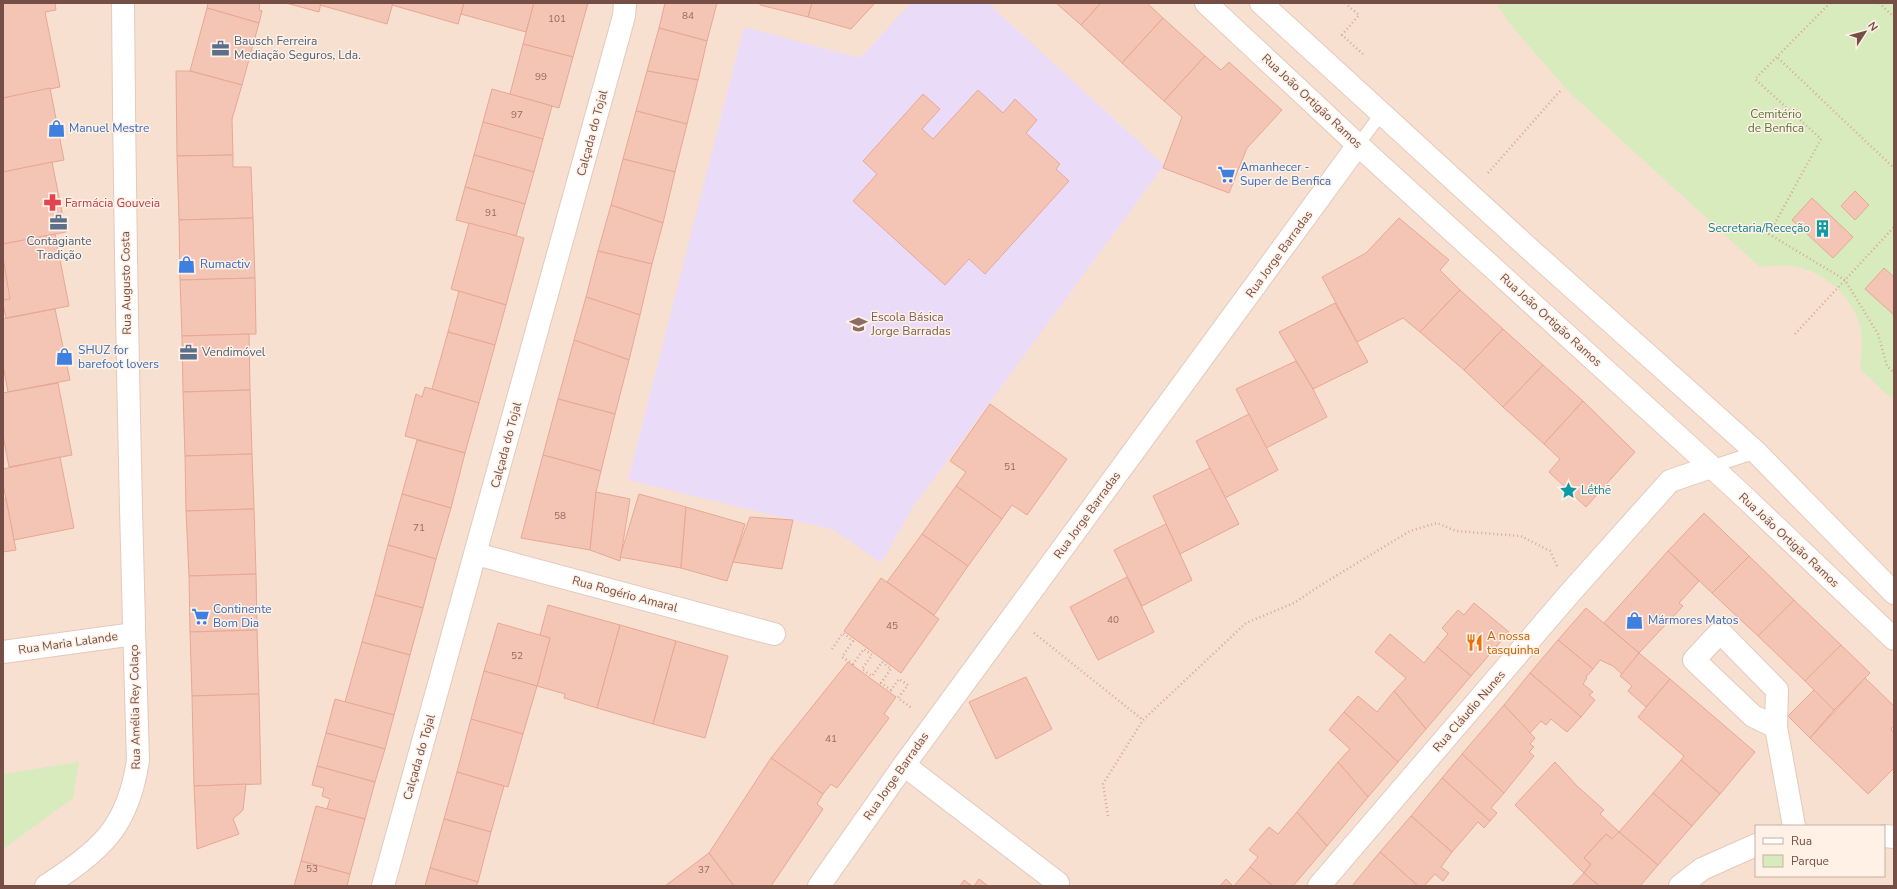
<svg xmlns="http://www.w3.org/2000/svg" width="1897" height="889" viewBox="0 0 1897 889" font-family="'Nunito Sans',sans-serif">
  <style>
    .residential { fill: #f7e0d0; fill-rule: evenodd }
    .education { fill: #eadcf9 }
    .green { fill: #d7ebbd }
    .building { fill: #f4c4b5; stroke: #e8a794 }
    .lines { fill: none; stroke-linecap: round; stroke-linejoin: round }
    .lane-casing { stroke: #e4c9bd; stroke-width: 14 }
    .street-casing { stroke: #e4c9bd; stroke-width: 24 }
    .secondary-casing { stroke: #e9c9ba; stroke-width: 24 }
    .path { stroke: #d9a898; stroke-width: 2.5; stroke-dasharray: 1 3; stroke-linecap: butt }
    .lane { stroke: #fff; stroke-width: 12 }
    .street { stroke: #fff; stroke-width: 22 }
    .secondary { stroke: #fff; stroke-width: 22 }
    .labels { text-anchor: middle; stroke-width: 3; stroke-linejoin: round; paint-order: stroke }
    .number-label { font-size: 10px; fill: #956c61 }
    .service-label { font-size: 12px; fill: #4e5e75; stroke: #fff1e6; text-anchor: start }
    .street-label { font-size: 12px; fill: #754f45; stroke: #fff1e6 }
    .park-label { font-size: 12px; fill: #55753b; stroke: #fff1e6 }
    .shop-label { font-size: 12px; fill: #366cbe; stroke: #fff1e6; text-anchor: start }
    .health-label { font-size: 12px; fill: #be3a42; stroke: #fff1e6; text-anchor: start }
    .culture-label { font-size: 12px; fill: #0d838f; stroke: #fff1e6; text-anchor: end }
    .education-label { font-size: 12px; fill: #785e54; stroke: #fff1e6; text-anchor: start }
    .food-label { font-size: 12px; fill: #c56008; stroke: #fff1e6; text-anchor: start }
  </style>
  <rect width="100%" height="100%" fill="#fdeddf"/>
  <path class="residential" d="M3,3H1589L1894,304V886H3ZM1756,826H1884V876H1756Z"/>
  <path class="education" d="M911,3H988L1164,165L913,507L881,563L834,530L628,480L744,27L860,58Z"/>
  <g class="green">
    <path d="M1496,3H1894V401L1860,369C1861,356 1863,343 1861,330C1855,299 1826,272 1796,267C1784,264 1772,266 1760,267L1569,92L1510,24Z"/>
    <path d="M79,762L73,798L3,849V774Z"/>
  </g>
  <g class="building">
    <path d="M3,3H55L56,10L45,12L60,87L3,98Z"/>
    <path d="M208,3H260L259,10L262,11L259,23L207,8Z"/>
    <path d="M286,3H321L319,12Z"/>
    <path d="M321,3H393L387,24L320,5Z"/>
    <path d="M393,3H464L458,24L392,5Z"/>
    <path d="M464,3H534L526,32L461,14Z"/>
    <path d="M534,3H588L573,57L523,44Z"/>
    <path d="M665,3H717L707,41L659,28Z"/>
    <path d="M760,3H812L808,17L760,5Z"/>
    <path d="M812,3H875L851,29L808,17Z"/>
    <path d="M1056,3H1101L1081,25Z"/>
    <path d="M1101,3H1147L1163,18L1122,63L1081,25Z"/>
    <path d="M207,8L259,23L242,85L190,71Z"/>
    <path d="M1163,18L1205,56L1164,101L1122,63Z"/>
    <path d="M659,28L707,41L698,80L647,71Z"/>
    <path d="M523,44L573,57L559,108L510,94Z"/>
    <path d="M1205,56L1221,70L1229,62L1282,110L1247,148L1229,193L1163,168L1182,117L1164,101Z"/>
    <path d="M176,71H190L242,85L232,119L233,155L177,156Z"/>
    <path d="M647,71L698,80L687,124L636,111Z"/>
    <path d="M50,88L64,160L3,172V98Z"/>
    <path d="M492,89L552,106L543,139L483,122Z"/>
    <path d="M978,90L1003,113L1015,99L1037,120L1026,133L1060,164L1056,169L1069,181L985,274L969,259L945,285L853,201L877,174L863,161L923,94L940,109L922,129L933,139Z"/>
    <path d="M636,111L687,124L675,172L623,159Z"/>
    <path d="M483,122L543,139L534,172L474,155Z"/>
    <path d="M233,155V167H251L253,218L179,220L177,156Z"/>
    <path d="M474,155L534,172L525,204L465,187Z"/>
    <path d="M623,159L675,172L663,223L611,205Z"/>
    <path d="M52,162L66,232L4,244L3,237V172Z"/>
    <path d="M465,187L525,204L516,236L456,220Z"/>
    <path d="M1855,191L1869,205L1855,220L1841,206Z"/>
    <path d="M1812,198L1853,237L1833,258L1792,220Z"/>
    <path d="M611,205L663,223L652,264L598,251Z"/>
    <path d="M253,218L255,278L180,280L179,220Z"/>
    <path d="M1399,218L1449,260L1440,270L1460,290L1420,332L1403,318L1357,342L1322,277L1366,253Z"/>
    <path d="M469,223L524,238L506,305L451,289Z"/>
    <path d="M55,234L69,306L6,318L3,305V244Z"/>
    <path d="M598,251L652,264L640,315L586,297Z"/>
    <path d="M3,257L10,299L3,300Z"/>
    <path d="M1884,268L1894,277V315L1865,289Z"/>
    <path d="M255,278L256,334L182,336L180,280Z"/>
    <path d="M1460,290L1503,329L1464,370L1420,332Z"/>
    <path d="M459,291L506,305L495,345L448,332Z"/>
    <path d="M586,297L640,315L629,360L574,340Z"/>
    <path d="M1335,303L1368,362L1313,389L1279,332Z"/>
    <path d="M55,309L70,380L8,392L3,365V319Z"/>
    <path d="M1503,329L1543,365L1503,407L1464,370Z"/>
    <path d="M448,332L495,345L479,403L432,389Z"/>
    <path d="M249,334L250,390L183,392L182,336Z"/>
    <path d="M574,340L629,360L615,414L558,399Z"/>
    <path d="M1296,361L1313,389L1327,417L1266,448L1236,389Z"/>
    <path d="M1543,365L1583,401L1544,444L1503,407Z"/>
    <path d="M58,383L72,455L9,467L3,435V393Z"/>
    <path d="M425,387L479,403L465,453L405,436L416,394L422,397Z"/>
    <path d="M250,390L252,454L185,456L183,392Z"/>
    <path d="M558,399L615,414L601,471L543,455Z"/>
    <path d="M1583,401L1635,452L1586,507L1549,472L1560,459L1544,444Z"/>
    <path d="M990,404L1067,459L1027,515L1012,505L1002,519L956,486L966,472L950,461Z"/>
    <path d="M1249,414L1278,470L1225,498L1196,441Z"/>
    <path d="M417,440L465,453L451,508L402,494Z"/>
    <path d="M252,454L254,509L186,511L185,456Z"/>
    <path d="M543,455L601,471L596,492L590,550L521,538Z"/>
    <path d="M60,457L74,528L14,540L3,484V469Z"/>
    <path d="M1210,468L1239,524L1180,554L1153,496Z"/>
    <path d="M956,486L1002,519L968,566L922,534Z"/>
    <path d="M596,492L630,499L620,561L590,550Z"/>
    <path d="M402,494L451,508L436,559L388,545Z"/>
    <path d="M639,494L686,507L681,568L620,557Z"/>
    <path d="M3,499H6L16,550L3,552Z"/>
    <path d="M686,507L745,524L727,581L681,568Z"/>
    <path d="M254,509L256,574L189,576L186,511Z"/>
    <path d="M1704,513L1749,556L1712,593L1668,551Z"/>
    <path d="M750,517L793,520L782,569L733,562Z"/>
    <path d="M1166,524L1192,580L1142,606L1114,550Z"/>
    <path d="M922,534L968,566L934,615L887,582Z"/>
    <path d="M388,545L436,559L423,608L375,595Z"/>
    <path d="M1668,551L1699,581L1679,603L1683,606L1639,653L1604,623Z"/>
    <path d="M1749,556L1794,600L1758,636L1712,593Z"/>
    <path d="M256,574L257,630L190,632L189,576Z"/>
    <path d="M1127,577L1154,632L1098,660L1070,607Z"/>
    <path d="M881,578L939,619L901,673L844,631Z"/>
    <path d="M375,595L423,608L410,655L362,642Z"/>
    <path d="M1794,600L1841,645L1805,681L1758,636Z"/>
    <path d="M1474,603L1509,632L1471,676L1437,647L1448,634L1442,628L1458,610L1464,615Z"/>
    <path d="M548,605L620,625L597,708L564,698L565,694L537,686L550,638L540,635Z"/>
    <path d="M1586,608L1639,653L1622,674L1613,666L1600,660L1593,669L1558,640Z"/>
    <path d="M498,623L550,638L537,686L484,671Z"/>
    <path d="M620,625L676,641L653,724L597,708Z"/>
    <path d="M257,630L259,694L192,696L190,632Z"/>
    <path d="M1390,634L1424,663L1437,647L1471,676L1426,729L1394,691L1406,678L1375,652Z"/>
    <path d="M1558,640L1593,669L1586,677L1587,678L1583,684L1593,692L1589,695L1595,700L1581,717L1530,673Z"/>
    <path d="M676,641L728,656L705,738L653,724Z"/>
    <path d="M362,642L410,655L394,715L345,702Z"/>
    <path d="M1841,645L1870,673L1834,710L1805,681Z"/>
    <path d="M1639,653L1670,679L1646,707L1628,691L1632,686L1620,676Z"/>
    <path d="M848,662L896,697L884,714L889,718L837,788L831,784L823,794L771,758Z"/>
    <path d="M484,671L537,686L523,734L471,719Z"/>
    <path d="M1530,673L1581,717L1567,732L1551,719L1546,725L1541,721L1530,733L1504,705Z"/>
    <path d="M1026,677L1052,729L996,759L969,702Z"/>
    <path d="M1865,678L1894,706V726L1891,729L1894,733V768L1868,794L1810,738Z"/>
    <path d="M1670,679L1755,752L1720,794L1681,760L1684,756L1638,717Z"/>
    <path d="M1814,690L1834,710L1810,738L1788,716Z"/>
    <path d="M1394,691L1426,729L1398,762L1344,712L1358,696L1377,712Z"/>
    <path d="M259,694L261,784L194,786L192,696Z"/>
    <path d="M335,699L394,715L385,749L326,733Z"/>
    <path d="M1504,705L1535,738L1530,744L1534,747L1529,752L1534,756L1504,793L1462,754Z"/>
    <path d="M1344,712L1398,762L1368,797L1338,762L1350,749L1329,730Z"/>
    <path d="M471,719L523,734L508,787L457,772Z"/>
    <path d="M326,733L385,749L375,782L317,766Z"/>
    <path d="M1462,754L1504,793L1491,808L1497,813L1490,821L1442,778Z"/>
    <path d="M771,758L823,794L817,804L823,809L771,886H734L709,853Z"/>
    <path d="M1681,760L1720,794L1692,826L1653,793Z"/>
    <path d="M1338,762L1368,797L1327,846L1297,812Z"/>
    <path d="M1555,762L1577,786L1604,810L1600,814L1619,832L1612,839L1606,834L1584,858L1591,864L1584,873L1515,805Z"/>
    <path d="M317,766L375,782L365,819L327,809L330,799L322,796L324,788L312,785Z"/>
    <path d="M457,772L504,786L491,832L444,819Z"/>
    <path d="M1442,778L1490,821L1484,828L1478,822L1452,852L1411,816Z"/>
    <path d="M246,784L243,810L233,819L239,834L197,849L194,786Z"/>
    <path d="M1653,793L1692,826L1658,865L1619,832Z"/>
    <path d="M316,806L365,819L350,874L301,861Z"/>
    <path d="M1297,812L1327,846L1293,886H1273L1250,867L1258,857L1249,850L1269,827L1278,834Z"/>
    <path d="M1411,816L1452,852L1441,867L1449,873L1443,881L1435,874L1424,886H1418L1380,852Z"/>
    <path d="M444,819L491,832L478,882L430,868Z"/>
    <path d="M1619,832L1658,865L1640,886H1599L1584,873L1591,864L1584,858L1606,834L1612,839Z"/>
    <path d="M1380,852L1418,886H1352Z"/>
    <path d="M709,853L734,886H665Z"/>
    <path d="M301,861L350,874L347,886H294Z"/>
    <path d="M1250,867L1273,886H1234Z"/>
    <path d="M430,868L478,882L476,886H425Z"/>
    <path d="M1584,873L1599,886H1572Z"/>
    <path d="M979,879L988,886H974Z"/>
    <path d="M1226,879L1233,886H1220Z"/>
    <path d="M964,880L972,886H960Z"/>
  </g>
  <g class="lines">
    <defs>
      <g id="lane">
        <path d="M1358,145L1381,114"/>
        <path d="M1711,467L1756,452"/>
      </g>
      <g id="street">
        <path d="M476,554L774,634"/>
        <path d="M3,652L134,634"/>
        <path d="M1776,727L1753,716L1694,660L1720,632L1777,690L1776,727L1794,826"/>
        <path d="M904,765L1058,883L1056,886"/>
        <path d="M1884,836L1894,837"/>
        <path d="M46,886C100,850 128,829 138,760C130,508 125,255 123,3"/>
        <path d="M383,886L624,16L625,3"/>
        <path d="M819,886L904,765L1358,145"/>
        <path d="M1319,886L1570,593L1670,481L1711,467"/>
        <path d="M1680,886L1702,869L1756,845"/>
      </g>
      <g id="secondary">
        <path d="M1206,3L1358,145L1738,491L1894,639"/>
        <path d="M1261,3L1524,244L1756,452L1894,593"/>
      </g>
    </defs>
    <use href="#lane" class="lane-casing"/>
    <use href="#street" class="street-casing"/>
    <use href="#secondary" class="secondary-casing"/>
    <g class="path">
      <path d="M1345,3L1359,15L1342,35L1364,55"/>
      <path d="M1830,3L1755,79L1821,139L1769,234L1845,280L1878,334L1887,366L1894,373"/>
      <path d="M1879,3L1894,17"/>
      <path d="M1778,58L1894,168"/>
      <path d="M1488,173L1560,91"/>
      <path d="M1795,334L1894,227"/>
      <path d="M1034,633L1143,720"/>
      <path d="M832,649L843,633L853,641L842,657L853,664L864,649L872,655L862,669L872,676L882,662L891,669L881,683L891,690L899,679L908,685L898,698L913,709"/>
      <path d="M1108,816L1103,784L1143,720L1246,623L1294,603L1321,585L1410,531L1437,523L1456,531L1521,536L1550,551L1558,568"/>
    </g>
    <use href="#lane" class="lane"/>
    <use href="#street" class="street"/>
    <use href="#secondary" class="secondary"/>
  </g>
  <defs>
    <symbol id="office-bare" viewBox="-9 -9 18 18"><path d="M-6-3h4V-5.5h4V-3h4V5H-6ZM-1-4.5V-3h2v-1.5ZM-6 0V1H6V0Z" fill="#5c6f8a" stroke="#fff1e6" stroke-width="2.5" paint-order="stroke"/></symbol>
    <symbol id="shop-bare" viewBox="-9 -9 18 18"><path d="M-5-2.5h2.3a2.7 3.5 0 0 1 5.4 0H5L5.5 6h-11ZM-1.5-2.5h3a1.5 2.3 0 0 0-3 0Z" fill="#3f7fe0" stroke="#fff1e6" stroke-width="2.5" paint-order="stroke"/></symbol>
    <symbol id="supermarket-bare" viewBox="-9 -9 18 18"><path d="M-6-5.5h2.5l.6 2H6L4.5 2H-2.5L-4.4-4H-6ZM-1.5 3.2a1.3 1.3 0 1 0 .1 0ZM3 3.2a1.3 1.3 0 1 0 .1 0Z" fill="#3f7fe0" stroke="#fff1e6" stroke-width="2.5" paint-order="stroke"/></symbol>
    <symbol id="pharmacy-bare" viewBox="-9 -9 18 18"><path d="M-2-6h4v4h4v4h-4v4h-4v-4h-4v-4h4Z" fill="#e0444e" stroke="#fff1e6" stroke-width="2.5" paint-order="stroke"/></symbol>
    <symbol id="building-bare" viewBox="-9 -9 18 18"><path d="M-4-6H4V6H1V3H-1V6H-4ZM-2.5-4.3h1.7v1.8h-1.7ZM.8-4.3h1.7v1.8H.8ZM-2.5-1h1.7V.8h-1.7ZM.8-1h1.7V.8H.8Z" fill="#0f9aa8" stroke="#fff1e6" stroke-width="2.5" paint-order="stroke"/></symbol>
    <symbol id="school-bare" viewBox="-9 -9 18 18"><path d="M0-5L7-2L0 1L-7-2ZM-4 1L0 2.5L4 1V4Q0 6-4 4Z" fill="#8d6e63" stroke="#fff1e6" stroke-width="2.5" paint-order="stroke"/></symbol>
    <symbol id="sight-bare" viewBox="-9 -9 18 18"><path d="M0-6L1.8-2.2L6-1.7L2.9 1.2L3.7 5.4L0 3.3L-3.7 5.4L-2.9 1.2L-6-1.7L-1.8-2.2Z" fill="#0f9aa8" stroke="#fff1e6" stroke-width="2.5" paint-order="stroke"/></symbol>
    <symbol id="restaurant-bare" viewBox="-9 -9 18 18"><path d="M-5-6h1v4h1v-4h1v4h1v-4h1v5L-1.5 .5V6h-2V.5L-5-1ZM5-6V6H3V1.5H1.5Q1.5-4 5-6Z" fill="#e8710a" stroke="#fff1e6" stroke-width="2.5" paint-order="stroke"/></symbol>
  </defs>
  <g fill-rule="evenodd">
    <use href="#office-bare" x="208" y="36" width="25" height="25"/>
    <use href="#shop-bare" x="44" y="116" width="25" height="25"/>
    <use href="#supermarket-bare" x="1214" y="162" width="25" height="25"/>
    <use href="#pharmacy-bare" x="40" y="190" width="25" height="25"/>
    <use href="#office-bare" x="46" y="210" width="25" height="25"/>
    <use href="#building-bare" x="1810" y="216" width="25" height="25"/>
    <use href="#shop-bare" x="174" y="252" width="25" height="25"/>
    <use href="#school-bare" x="846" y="312" width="25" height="25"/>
    <use href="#office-bare" x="176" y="340" width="25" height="25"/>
    <use href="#shop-bare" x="52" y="344" width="25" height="25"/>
    <use href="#sight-bare" x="1556" y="478" width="25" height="25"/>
    <use href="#supermarket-bare" x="188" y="604" width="25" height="25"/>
    <use href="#shop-bare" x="1622" y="608" width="25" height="25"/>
    <use href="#restaurant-bare" x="1462" y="630" width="25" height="25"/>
  </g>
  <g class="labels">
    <g class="number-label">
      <text x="688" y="19">84</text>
      <text x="557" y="22">101</text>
      <text x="541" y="80">99</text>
      <text x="517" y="118">97</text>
      <text x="491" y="216">91</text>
      <text x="1010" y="470">51</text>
      <text x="560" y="519">58</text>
      <text x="419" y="531">71</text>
      <text x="1113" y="623">40</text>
      <text x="892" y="629">45</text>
      <text x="517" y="659">52</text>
      <text x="831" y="742">41</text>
      <text x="312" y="872">53</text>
      <text x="704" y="873">37</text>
    </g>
    <g class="service-label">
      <text x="234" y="45">Bausch Ferreira<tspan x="234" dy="14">Mediação Seguros, Lda.</tspan></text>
      <text x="59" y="245" text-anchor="middle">Contagiante<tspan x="59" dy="14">Tradição</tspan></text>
      <text x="202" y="356">Vendimóvel</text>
    </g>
    <g class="street-label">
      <text transform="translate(1312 101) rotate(43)" y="4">Rua João Ortigão Ramos</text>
      <text transform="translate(592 133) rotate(-75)" y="4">Calçada do Tojal</text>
      <text transform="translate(1279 254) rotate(-54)" y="4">Rua Jorge Barradas</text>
      <text transform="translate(126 283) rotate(-91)" y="4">Rua Augusto Costa</text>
      <text transform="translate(1551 320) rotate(42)" y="4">Rua João Ortigão Ramos</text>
      <text transform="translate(506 445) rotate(-75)" y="4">Calçada do Tojal</text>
      <text transform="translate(1087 515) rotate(-54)" y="4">Rua Jorge Barradas</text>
      <text transform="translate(1789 540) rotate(43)" y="4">Rua João Ortigão Ramos</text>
      <text transform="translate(625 594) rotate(15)" y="4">Rua Rogério Amaral</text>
      <text transform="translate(68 643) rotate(-8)" y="4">Rua Maria Lalande</text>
      <text transform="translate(135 707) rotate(-91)" y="4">Rua Amélia Rey Colaço</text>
      <text transform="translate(1469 711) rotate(-49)" y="4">Rua Cláudio Nunes</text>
      <text transform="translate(419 757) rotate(-74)" y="4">Calçada do Tojal</text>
      <text transform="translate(896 776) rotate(-55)" y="4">Rua Jorge Barradas</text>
    </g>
    <g class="park-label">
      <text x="1776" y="118">Cemitério<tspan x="1776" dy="14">de Benfica</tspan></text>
    </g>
    <g class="shop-label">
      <text x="69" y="132">Manuel Mestre</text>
      <text x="1240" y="171">Amanhecer -<tspan x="1240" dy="14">Super de Benfica</tspan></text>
      <text x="200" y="268">Rumactiv</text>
      <text x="78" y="354">SHUZ for<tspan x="78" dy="14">barefoot lovers</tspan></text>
      <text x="213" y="613">Continente<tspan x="213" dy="14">Bom Dia</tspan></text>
      <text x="1648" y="624">Mármores Matos</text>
    </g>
    <g class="health-label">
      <text x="65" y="207">Farmácia Gouveia</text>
    </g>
    <g class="culture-label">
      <text x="1810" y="232">Secretaria/Receção</text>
      <text x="1581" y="494" text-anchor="start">Lḗthē</text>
    </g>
    <g class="education-label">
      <text x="871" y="321">Escola Básica<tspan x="871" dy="14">Jorge Barradas</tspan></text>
    </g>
    <g class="food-label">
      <text x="1487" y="640">A nossa<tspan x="1487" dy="14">tasquinha</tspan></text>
    </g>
  </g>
  <rect width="1897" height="889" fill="none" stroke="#754f45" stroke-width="8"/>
  <rect x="1755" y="825" width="130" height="52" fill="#fff1e6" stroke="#c8b0a6"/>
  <rect x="1763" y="838" width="20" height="6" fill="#ffffff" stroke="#c8b0a6"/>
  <text x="1791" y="845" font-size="12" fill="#754f45">Rua</text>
  <rect x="1763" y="855" width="20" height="12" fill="#d7ebbd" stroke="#c8b0a6"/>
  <text x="1791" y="865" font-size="12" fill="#754f45">Parque</text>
  <g transform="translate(1865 32) rotate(54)" stroke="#fff1e6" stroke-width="3" paint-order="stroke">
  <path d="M0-3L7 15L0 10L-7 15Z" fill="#754f45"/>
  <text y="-6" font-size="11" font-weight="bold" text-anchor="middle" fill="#754f45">N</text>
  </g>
</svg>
